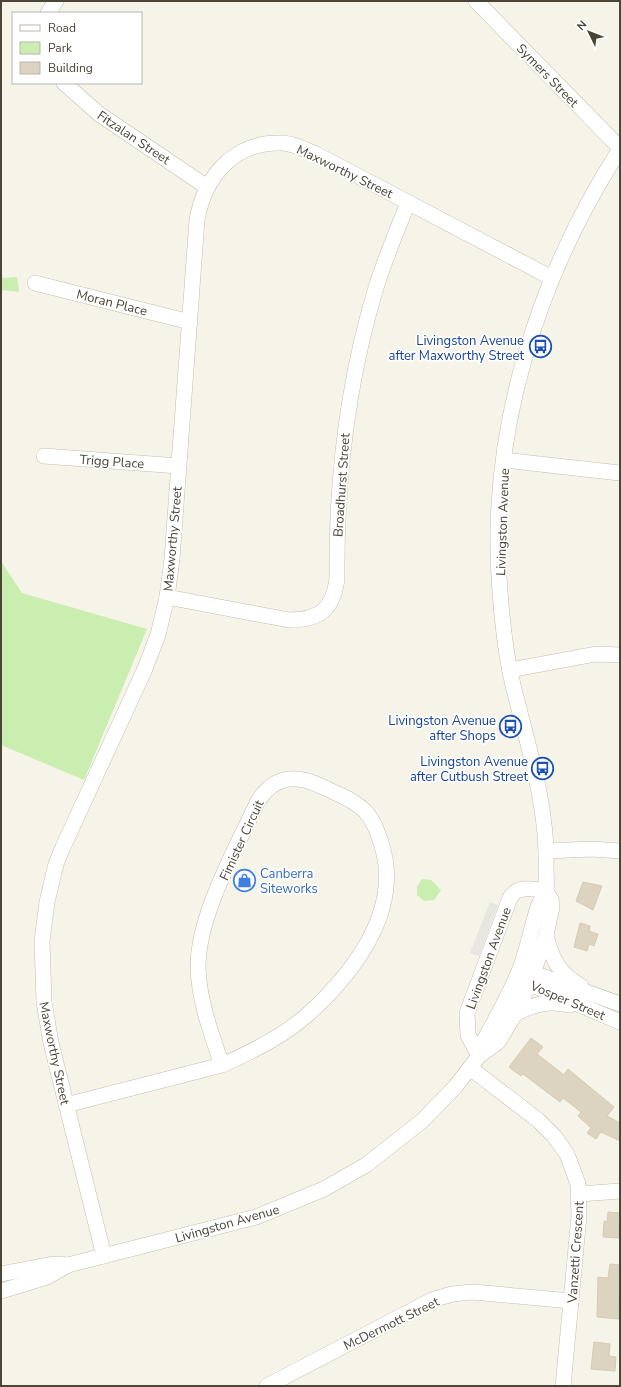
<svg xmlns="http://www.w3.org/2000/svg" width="621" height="1387" viewBox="0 0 621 1387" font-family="'Nunito Sans',sans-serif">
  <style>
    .green { fill: #caeeaf }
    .parking { fill: #e7e6e1 }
    .building { fill: #dcd4c0; stroke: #d5cbb0 }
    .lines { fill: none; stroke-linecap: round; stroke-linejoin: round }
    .minor-casing { stroke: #c3bdab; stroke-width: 16 }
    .minor { stroke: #fff; stroke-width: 15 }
    .labels { text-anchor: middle; stroke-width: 3.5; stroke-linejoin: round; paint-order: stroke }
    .street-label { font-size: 13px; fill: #4b4537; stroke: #fff }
    .transit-label { font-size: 13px; fill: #164399; stroke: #fff; text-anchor: end }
    .shop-label { font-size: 13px; fill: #366cbe; stroke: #fff; text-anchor: start }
  </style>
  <rect width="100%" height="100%" fill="#f6f4e9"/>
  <g class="green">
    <path d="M17,277L19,292L1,290V278Z"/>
    <path d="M1,561L22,593L147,629L84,780L1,745Z"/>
    <path d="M422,879L431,880L441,890L434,900L424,901L417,895V887Z"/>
  </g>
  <path class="parking" d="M490,902L498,905L479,956L470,953Z"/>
  <g class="building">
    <path d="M583,882L602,886L593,910L576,901Z"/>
    <path d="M580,923L590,926L589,931L598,934L594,946L589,944L587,951L574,947Z"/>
    <path d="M531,1038L543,1047L537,1054L564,1075L568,1069L614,1107L607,1116L620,1123V1141L601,1132L596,1139L587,1133L591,1128L578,1116L581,1112L563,1098L560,1102L523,1074L521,1076L509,1067Z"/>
    <path d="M608,1212L620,1213L619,1238L603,1237L604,1221L607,1222Z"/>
    <path d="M610,1264L620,1265L619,1319L597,1317L598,1277L608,1278Z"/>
    <path d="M594,1342L610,1344L609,1356L616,1357L615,1371L591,1369Z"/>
  </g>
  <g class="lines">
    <defs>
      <g id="minor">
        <path d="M476,1L620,148"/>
        <path d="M48,13L56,1"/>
        <path d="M64,83L99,114L207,187"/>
        <path d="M35,283L190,322"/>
        <path d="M44,456L179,466"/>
        <path d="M504,460L620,473"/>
        <path d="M167,597L289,620C319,620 333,610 337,579C336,481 347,385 375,291C384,261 396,232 408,203"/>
        <path d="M510,670L596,654L620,655"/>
        <path d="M547,851L592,849L620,851"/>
        <path d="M546,936C552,959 559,974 581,986"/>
        <path d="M525,970L620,1004"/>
        <path d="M521,980L620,1022"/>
        <path d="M515,1014C534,1004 549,1000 570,1005"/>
        <path d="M479,1056L481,1046C495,1020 511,993 521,966C528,946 532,926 538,907C540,901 545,896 546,890C547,882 546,874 546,866C548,801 524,735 510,672C505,646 502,619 500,592C487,436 536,280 620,149"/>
        <path d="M479,1056L468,1035L467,1013L510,898C517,885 533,889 546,891"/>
        <path d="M470,1068L538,1120L554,1136L567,1154L578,1184L579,1216L563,1386"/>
        <path d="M66,1105L222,1065C211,1033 199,1001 198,967C198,915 236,849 258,801C275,775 296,774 323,787C337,794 353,799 365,811C374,821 378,833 382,846C402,912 352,975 306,1016C282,1037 252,1052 222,1065"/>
        <path d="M579,1194L620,1191"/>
        <path d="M104,1256L51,1043L44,1002L42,941L47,902L56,864L63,847L144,671L158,635L167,597L172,559L197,220C205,175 235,141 283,143C295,144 306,150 316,154L552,278"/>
        <path d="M1,1274L53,1264L68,1265"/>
        <path d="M1,1291L47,1277L68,1265L256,1217L324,1189L366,1165L422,1121L455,1087L479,1056L498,1042L515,1014L530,983L546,935L552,907L551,900L546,891"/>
        <path d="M267,1386L432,1300L452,1294L473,1292L571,1301"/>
      </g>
    </defs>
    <use href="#minor" class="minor-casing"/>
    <use href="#minor" class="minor"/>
  </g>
  <defs>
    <symbol id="bus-ring" viewBox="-11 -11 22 22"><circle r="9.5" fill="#fff" stroke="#1a4fb4" stroke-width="1.5"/><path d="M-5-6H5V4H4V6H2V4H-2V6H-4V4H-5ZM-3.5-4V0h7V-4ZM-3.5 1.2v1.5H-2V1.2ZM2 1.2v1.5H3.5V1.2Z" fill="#1a4fb4"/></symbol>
    <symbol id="shop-ring" viewBox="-11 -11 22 22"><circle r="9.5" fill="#fff" stroke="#3f7fe0" stroke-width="1.5"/><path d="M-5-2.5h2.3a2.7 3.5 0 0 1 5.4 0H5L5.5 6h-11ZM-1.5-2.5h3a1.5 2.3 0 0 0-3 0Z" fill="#3f7fe0"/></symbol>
  </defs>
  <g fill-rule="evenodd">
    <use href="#bus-ring" x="528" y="334" width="25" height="25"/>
    <use href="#bus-ring" x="498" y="714" width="25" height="25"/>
    <use href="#bus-ring" x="530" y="756" width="25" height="25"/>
    <use href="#shop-ring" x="232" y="868" width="25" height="25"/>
  </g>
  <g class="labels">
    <g class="street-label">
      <text transform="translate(548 75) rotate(46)" y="5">Symers Street</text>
      <text transform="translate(134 137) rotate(34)" y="5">Fitzalan Street</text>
      <text transform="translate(345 171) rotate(26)" y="5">Maxworthy Street</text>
      <text transform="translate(112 302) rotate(14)" y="5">Moran Place</text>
      <text transform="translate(112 461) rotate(4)" y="5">Trigg Place</text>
      <text transform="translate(341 485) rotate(-86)" y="5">Broadhurst Street</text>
      <text transform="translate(502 522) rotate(-88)" y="5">Livingston Avenue</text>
      <text transform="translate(172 539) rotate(-85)" y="5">Maxworthy Street</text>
      <text transform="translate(241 840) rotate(-65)" y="5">Fimister Circuit</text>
      <text transform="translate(488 958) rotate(-70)" y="5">Livingston Avenue</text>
      <text transform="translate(568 1000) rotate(23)" y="5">Vosper Street</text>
      <text transform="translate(55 1053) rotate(78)" y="5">Maxworthy Street</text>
      <text transform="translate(227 1223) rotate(-16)" y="5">Livingston Avenue</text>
      <text transform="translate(575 1252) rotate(-86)" y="5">Vanzetti Crescent</text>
      <text transform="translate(391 1323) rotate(-26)" y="5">McDermott Street</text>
    </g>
    <g class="transit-label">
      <text x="524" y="345">Livingston Avenue<tspan x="524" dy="15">after Maxworthy Street</tspan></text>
      <text x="496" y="725">Livingston Avenue<tspan x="496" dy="15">after Shops</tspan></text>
      <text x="528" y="766">Livingston Avenue<tspan x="528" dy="15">after Cutbush Street</tspan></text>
    </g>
    <g class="shop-label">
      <text x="260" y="878">Canberra<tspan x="260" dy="15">Siteworks</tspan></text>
    </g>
  </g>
  <rect width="621" height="1387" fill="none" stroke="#4b4537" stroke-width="4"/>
  <rect x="12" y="12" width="130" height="72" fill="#ffffff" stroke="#b7b5af"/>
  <rect x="20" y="25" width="20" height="6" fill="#ffffff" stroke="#b7b5af"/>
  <text x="48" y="32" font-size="12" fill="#4b4537">Road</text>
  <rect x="20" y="42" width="20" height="12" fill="#caeeaf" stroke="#b7b5af"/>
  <text x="48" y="52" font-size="12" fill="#4b4537">Park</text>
  <rect x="20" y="62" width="20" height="12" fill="#dcd4c0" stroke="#b7b5af"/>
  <text x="48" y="72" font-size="12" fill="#4b4537">Building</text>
  <g transform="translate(589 32) rotate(313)" stroke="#ffffff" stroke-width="3" paint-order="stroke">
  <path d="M0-3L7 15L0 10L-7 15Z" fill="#4b4537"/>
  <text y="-6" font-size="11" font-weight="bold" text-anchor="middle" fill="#4b4537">N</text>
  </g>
</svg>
